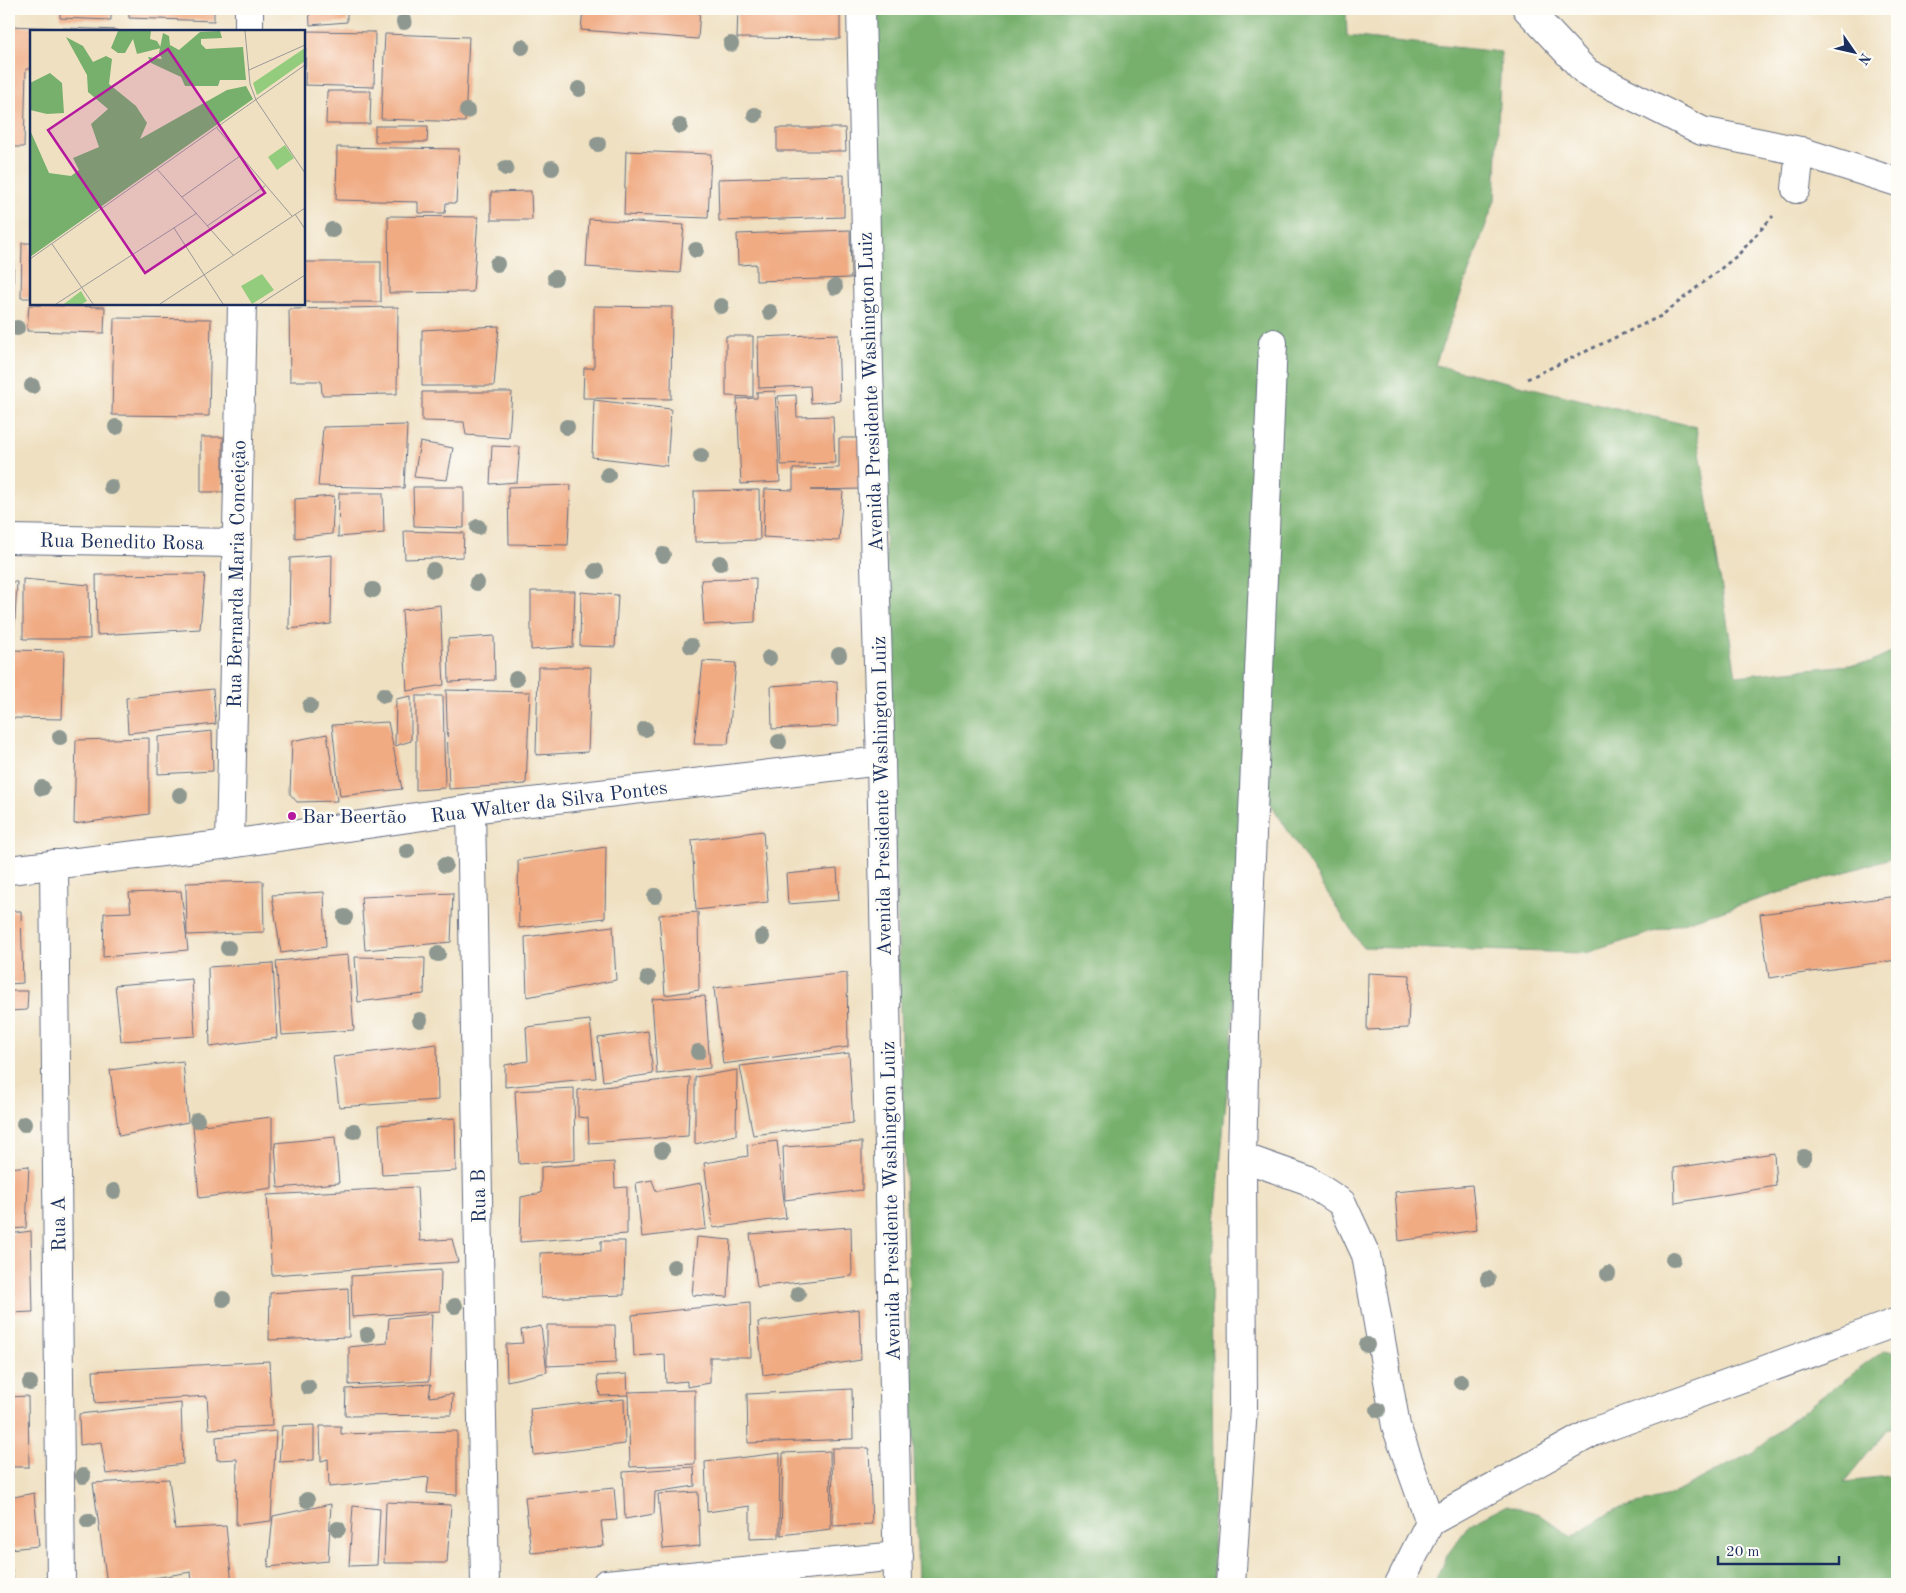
<svg xmlns="http://www.w3.org/2000/svg" width="1906" height="1593" viewBox="0 0 1906 1593" font-family="'Old Standard TT',serif">
  <style>
    .forest { fill: #77b06d; stroke: #497066 }
    .building { fill: #f0ab83 }
    .lines { fill: none; stroke-linecap: round; stroke-linejoin: round }
    .minor-casing { stroke: #656d81; stroke-width: 30 }
    .path { stroke: #656d81; stroke-width: 3; stroke-dasharray: 4 4; stroke-linecap: butt }
    .minor { stroke: #fff; stroke-width: 28 }
    .tree { fill: #8e9890 }
    .poi-dot { fill: #b5179e; stroke: #fdfcf7; stroke-width: 2 }
    .labels { text-anchor: middle; stroke-width: 5; stroke-linejoin: round; paint-order: stroke }
    .street-label { font-size: 20px; fill: #1b2f5e; stroke: #fdfcf7 }
    .poi-label { font-size: 20px; fill: #1b2f5e; stroke: #fdfcf7; text-anchor: start }
    .inset-road { fill: none; stroke: #9a9999; stroke-width: 1 }
    .view { fill: #b5179e; fill-opacity: 0.15; stroke: #b5179e; stroke-width: 2.5 }
    .inset-edge { fill: none; stroke: #1b2f5e; stroke-width: 2.5 }
  </style>
  <rect width="100%" height="100%" fill="#fdfcf7"/>
  <filter id="ink" filterUnits="userSpaceOnUse"><feTurbulence type="fractalNoise" baseFrequency=".02" numOctaves="2"/><feDisplacementMap in="SourceGraphic" scale="10" xChannelSelector="R" yChannelSelector="G"/><feConvolveMatrix kernelMatrix="1 2 1 2 8 2 1 2 1" color-interpolation-filters="sRGB"/></filter>
  <filter id="wash" filterUnits="userSpaceOnUse"><feTurbulence type="fractalNoise" baseFrequency=".0096" numOctaves="4" result="noise"/><feDisplacementMap in="SourceGraphic" scale="20" xChannelSelector="R" yChannelSelector="G"/><feGaussianBlur stdDeviation="1.12" result="paint"/><feColorMatrix in="noise" values="0 0 0 0 0 0 0 0 0 0 0 0 0 0 0 0 0 1.4 0 .05"/><feComposite in="paint" operator="in"/></filter>
  <g filter="url(#wash)">
    <rect width="100%" height="100%" fill="#efe0c1"/>
    <g class="forest">
      <path d="M876,9H1346L1347,36L1501,52L1495,200L1435,365L1696,427L1736,676L1870,663L1897,650V856L1586,953L1362,947L1255,779L1211,1266L1214,1584H918L881,402Z"/>
      <path d="M1885,1350L1897,1353V1426L1887,1429L1844,1482L1888,1477L1897,1481V1584H1434L1445,1558L1470,1524L1507,1505L1540,1514L1571,1537L1617,1509L1669,1496L1753,1452L1812,1404Z"/>
    </g>
    <g id="blocks">
      <g class="building">
        <path d="M60,9H111V20L60,18Z"/>
        <path d="M129,9H214V21L129,18Z"/>
        <path d="M309,9H347V22L310,25Z"/>
        <path d="M583,9H700L698,39L581,30Z"/>
        <path d="M738,9H840V39L737,38Z"/>
        <path d="M9,26L118,30V31H31V69H26L24,147H9Z"/>
        <path d="M306,31L375,32L374,87L305,85Z"/>
        <path d="M385,34L469,37L465,122L381,119Z"/>
        <path d="M327,91H371L370,124H326Z"/>
        <path d="M375,126H428L427,142H375Z"/>
        <path d="M777,128H845L846,151H777Z"/>
        <path d="M337,147L459,149L456,203H446L445,213H418V202L336,200Z"/>
        <path d="M626,151L711,154L708,218L624,215Z"/>
        <path d="M844,175V217L719,221L718,179Z"/>
        <path d="M531,191L532,220H491V192Z"/>
        <path d="M9,210H13L14,245L13,300H9Z"/>
        <path d="M388,216L478,217L473,292L389,293Z"/>
        <path d="M589,219L684,225L680,273L586,267Z"/>
        <path d="M850,230L851,278L756,281V264L738,265L737,234Z"/>
        <path d="M22,243H31V298H21Z"/>
        <rect x="304" y="262" width="77" height="40"/>
        <path d="M29,305L105,307L104,333L27,331Z"/>
        <path d="M594,306L672,307L671,399L583,398L584,368H594Z"/>
        <path d="M398,307L397,394L322,395L321,381H290L289,309Z"/>
        <path d="M114,318L211,319L209,416L112,415Z"/>
        <path d="M499,326L494,386H422V330Z"/>
        <path d="M838,334L840,401L811,403L810,386L759,388L758,337Z"/>
        <path d="M726,336H753V397L726,396Z"/>
        <path d="M775,391L780,482L741,484L737,399L757,398V392Z"/>
        <path d="M422,392H512L509,438L466,435L464,422L422,421Z"/>
        <path d="M796,395L797,417L833,416L835,463L781,465L778,396Z"/>
        <path d="M594,400L671,409L667,466L592,457Z"/>
        <path d="M407,425L404,488L318,486L323,427Z"/>
        <rect x="201" y="437" width="22" height="55"/>
        <path d="M839,438H862L863,489L811,490L843,491L839,541L763,537L765,489L793,490V469L839,468Z"/>
        <path d="M420,442L453,448L447,480L414,477Z"/>
        <path d="M492,446L520,447L517,482L490,484Z"/>
        <path d="M571,485L568,545L509,544L508,487Z"/>
        <path d="M413,487H464V528L414,526Z"/>
        <path d="M759,490L760,540L695,542L694,491Z"/>
        <path d="M339,493H383L384,533L338,537Z"/>
        <path d="M334,496L332,534L295,538V499Z"/>
        <path d="M404,531L464,533L463,557L405,559Z"/>
        <path d="M332,555L331,624L289,629L290,558Z"/>
        <path d="M205,574L200,629L97,635L96,575Z"/>
        <path d="M756,578L755,622L704,625L701,580Z"/>
        <path d="M23,579L89,585L90,639H23Z"/>
        <path d="M9,582H17L14,638L9,637Z"/>
        <path d="M531,591H575L573,647L531,650Z"/>
        <path d="M581,592L618,595L615,647L580,646Z"/>
        <path d="M440,605L444,685L407,691L402,610Z"/>
        <path d="M494,636L495,680L449,682L448,639Z"/>
        <path d="M9,650L64,651L62,719L9,718Z"/>
        <path d="M703,661L736,663L728,744H694Z"/>
        <path d="M538,667H591L588,752L536,755Z"/>
        <path d="M837,681L838,726L772,729L771,686Z"/>
        <path d="M213,689L216,724L128,733L126,698Z"/>
        <path d="M446,690L530,692L526,784L449,789Z"/>
        <path d="M411,696V741L395,746L396,699Z"/>
        <path d="M416,696H443L445,788L416,790Z"/>
        <path d="M388,722L402,789L340,796L332,725Z"/>
        <path d="M212,731L213,771L158,774V737Z"/>
        <path d="M327,734L337,801L297,802L290,794L292,741Z"/>
        <path d="M149,738V814L74,824L76,740Z"/>
        <path d="M763,831L768,902L696,910L692,840Z"/>
        <path d="M606,847L605,918L519,928L518,860Z"/>
        <path d="M837,869L839,900L788,904L786,874Z"/>
        <path d="M263,881L264,932L187,935L186,883Z"/>
        <path d="M181,891L188,950L103,957L104,913L131,912L129,893Z"/>
        <path d="M324,892L326,947L281,953L272,895Z"/>
        <path d="M453,893L451,942L365,950L361,897Z"/>
        <path d="M1897,896V960L1769,978L1760,914Z"/>
        <path d="M9,911H21L23,983L9,984Z"/>
        <path d="M698,912L699,990L665,995L659,915Z"/>
        <path d="M613,926L616,980L527,997L525,937Z"/>
        <path d="M348,955L354,1030L282,1035L276,961Z"/>
        <path d="M355,957L425,958L424,994L358,1002Z"/>
        <path d="M273,963L277,1038L210,1047L208,967Z"/>
        <path d="M847,973L848,1047L723,1064L714,988Z"/>
        <path d="M1368,973L1410,975L1408,1028L1367,1030Z"/>
        <path d="M192,979L195,1036L121,1041L115,985Z"/>
        <path d="M9,991H28L27,1010L9,1011Z"/>
        <path d="M705,996L710,1068L657,1074L652,999Z"/>
        <path d="M590,1020L596,1078L505,1087V1065L528,1061L526,1027Z"/>
        <path d="M648,1031L653,1074L603,1081L598,1038Z"/>
        <path d="M437,1044L438,1100L339,1107L333,1057Z"/>
        <path d="M849,1053L853,1123L753,1135L740,1066Z"/>
        <path d="M183,1061L188,1122L119,1136L110,1070Z"/>
        <path d="M737,1070L736,1135L695,1144V1077Z"/>
        <path d="M690,1077L688,1136L589,1143L588,1118L578,1117V1090Z"/>
        <path d="M574,1088L575,1160L519,1164L515,1091Z"/>
        <path d="M272,1117V1188L199,1198L193,1126Z"/>
        <path d="M455,1118L456,1171L382,1175L379,1125Z"/>
        <path d="M335,1137L339,1183L278,1188L275,1143Z"/>
        <path d="M777,1141L786,1218L713,1228L704,1163L748,1156L747,1145Z"/>
        <path d="M862,1142V1190L785,1200L783,1147Z"/>
        <path d="M1774,1153L1776,1186L1675,1203L1674,1168Z"/>
        <path d="M614,1162L615,1188L627,1187V1234L520,1242L521,1197L541,1193V1167Z"/>
        <path d="M29,1166L26,1228L9,1229V1168Z"/>
        <path d="M652,1180L656,1191L701,1183L706,1229L642,1237L636,1183Z"/>
        <path d="M1472,1185L1477,1230L1399,1241L1395,1192Z"/>
        <path d="M417,1187L420,1241L452,1239L458,1262L272,1275L267,1195Z"/>
        <path d="M851,1227L852,1276L757,1287L750,1234Z"/>
        <path d="M31,1231L33,1312L9,1313V1234Z"/>
        <path d="M697,1237L731,1240L728,1297L692,1295Z"/>
        <path d="M601,1241H625L624,1295L541,1298L540,1253L601,1251Z"/>
        <path d="M441,1270L440,1311L352,1317L351,1276Z"/>
        <path d="M348,1288L349,1337L269,1340L270,1293Z"/>
        <path d="M750,1302L751,1357H710V1383L687,1387V1381L666,1383L665,1354L634,1356L632,1315Z"/>
        <path d="M859,1309L861,1360L763,1375L758,1322Z"/>
        <path d="M432,1314L429,1381L349,1385V1347L387,1343L389,1318Z"/>
        <path d="M547,1325H615L616,1363L547,1366Z"/>
        <path d="M541,1326L547,1372L507,1381L506,1344L523,1343L521,1330Z"/>
        <path d="M269,1361L272,1426L209,1429L207,1396L95,1403L93,1371Z"/>
        <path d="M627,1374L628,1395L600,1396L597,1376Z"/>
        <path d="M431,1384L429,1397L453,1394L452,1415L345,1416L346,1389Z"/>
        <path d="M852,1389L853,1439L748,1443L747,1394Z"/>
        <path d="M695,1390V1464L630,1467L628,1392Z"/>
        <path d="M28,1396L29,1467H9V1397Z"/>
        <path d="M624,1399L625,1444L534,1455L530,1409Z"/>
        <path d="M181,1403L183,1464L106,1474L101,1442L80,1445L79,1414Z"/>
        <path d="M314,1425V1460L279,1462L282,1426Z"/>
        <path d="M320,1426H341V1434L457,1431V1495L427,1493L429,1477L329,1487L328,1459L321,1461Z"/>
        <path d="M276,1431L271,1521L236,1525L237,1459L217,1460L216,1437Z"/>
        <path d="M832,1448H869L872,1524L833,1526Z"/>
        <path d="M830,1451L831,1529L781,1535L783,1453Z"/>
        <path d="M780,1453L779,1538L750,1539V1506L707,1512L705,1462Z"/>
        <path d="M694,1467L695,1486L655,1492L654,1514L625,1519L623,1472Z"/>
        <path d="M169,1479L175,1529L226,1526L232,1584H192L191,1572L117,1584H107L93,1483Z"/>
        <path d="M614,1488L617,1520L601,1521L604,1546L531,1553L525,1497Z"/>
        <path d="M698,1492L700,1546L663,1549L658,1494Z"/>
        <path d="M34,1493L39,1546L9,1549V1498Z"/>
        <path d="M386,1502L451,1505L447,1563H384Z"/>
        <path d="M331,1504L328,1561L268,1567L273,1516Z"/>
        <path d="M353,1506L380,1509L377,1565L349,1566Z"/>
        <path d="M9,1559H10L14,1584H9Z"/>
      </g>
    </g>
  </g>
  <g filter="url(#ink)">
    <use href="#blocks" fill-opacity="0" stroke="#656d81" stroke-width="1"/>
    <g class="lines">
      <defs>
        <g id="minor">
          <path d="M861,9L869,369L881,761L898,1584"/>
          <path d="M1527,9L1587,73L1702,131L1800,151"/>
          <path d="M249,31V9"/>
          <path d="M1796,189L1800,151L1897,182"/>
          <path d="M9,539L236,543"/>
          <path d="M471,809L485,1584"/>
          <path d="M230,844L242,304"/>
          <path d="M54,864L61,1584"/>
          <path d="M9,870L230,844L471,809L881,761"/>
          <path d="M1242,1157L1307,1180L1342,1203L1366,1255L1396,1426L1430,1522L1399,1584"/>
          <path d="M1430,1522L1593,1432L1897,1322"/>
          <path d="M606,1584L898,1556"/>
          <path d="M1231,1584L1243,1408L1242,1157L1247,952L1273,343"/>
        </g>
      </defs>
      <use href="#minor" class="minor-casing"/>
      <path class="path" d="M1527,379L1661,316L1738,255L1773,216"/>
      <use href="#minor" class="minor"/>
    </g>
    <g class="tree">
      <circle cx="404" cy="22" r="8"/>
      <circle cx="731" cy="44" r="8"/>
      <circle cx="522" cy="47" r="8"/>
      <circle cx="579" cy="89" r="8"/>
      <circle cx="467" cy="111" r="8"/>
      <circle cx="755" cy="115" r="8"/>
      <circle cx="680" cy="126" r="8"/>
      <circle cx="598" cy="144" r="8"/>
      <circle cx="506" cy="168" r="8"/>
      <circle cx="552" cy="168" r="8"/>
      <circle cx="332" cy="230" r="8"/>
      <circle cx="696" cy="250" r="8"/>
      <circle cx="497" cy="264" r="8"/>
      <circle cx="555" cy="278" r="8"/>
      <circle cx="835" cy="287" r="8"/>
      <circle cx="721" cy="306" r="8"/>
      <circle cx="770" cy="312" r="8"/>
      <circle cx="17" cy="328" r="8"/>
      <circle cx="32" cy="386" r="8"/>
      <circle cx="116" cy="427" r="8"/>
      <circle cx="567" cy="427" r="8"/>
      <circle cx="701" cy="456" r="8"/>
      <circle cx="608" cy="475" r="8"/>
      <circle cx="111" cy="487" r="8"/>
      <circle cx="478" cy="527" r="8"/>
      <circle cx="663" cy="555" r="8"/>
      <circle cx="720" cy="563" r="8"/>
      <circle cx="433" cy="570" r="8"/>
      <circle cx="596" cy="571" r="8"/>
      <circle cx="477" cy="583" r="8"/>
      <circle cx="373" cy="590" r="8"/>
      <circle cx="691" cy="646" r="8"/>
      <circle cx="839" cy="655" r="8"/>
      <circle cx="769" cy="658" r="8"/>
      <circle cx="516" cy="679" r="8"/>
      <circle cx="384" cy="695" r="8"/>
      <circle cx="310" cy="706" r="8"/>
      <circle cx="645" cy="729" r="8"/>
      <circle cx="60" cy="737" r="8"/>
      <circle cx="779" cy="742" r="8"/>
      <circle cx="42" cy="788" r="8"/>
      <circle cx="180" cy="795" r="8"/>
      <circle cx="407" cy="851" r="8"/>
      <circle cx="445" cy="865" r="8"/>
      <circle cx="655" cy="896" r="8"/>
      <circle cx="345" cy="917" r="8"/>
      <circle cx="762" cy="937" r="8"/>
      <circle cx="228" cy="948" r="8"/>
      <circle cx="438" cy="954" r="8"/>
      <circle cx="648" cy="978" r="8"/>
      <circle cx="420" cy="1020" r="8"/>
      <circle cx="698" cy="1052" r="8"/>
      <circle cx="197" cy="1120" r="8"/>
      <circle cx="24" cy="1124" r="8"/>
      <circle cx="354" cy="1131" r="8"/>
      <circle cx="662" cy="1150" r="8"/>
      <circle cx="1804" cy="1157" r="8"/>
      <circle cx="114" cy="1191" r="8"/>
      <circle cx="1673" cy="1259" r="8"/>
      <circle cx="674" cy="1267" r="8"/>
      <circle cx="1608" cy="1274" r="8"/>
      <circle cx="1488" cy="1279" r="8"/>
      <circle cx="798" cy="1294" r="8"/>
      <circle cx="223" cy="1299" r="8"/>
      <circle cx="455" cy="1306" r="8"/>
      <circle cx="367" cy="1335" r="8"/>
      <circle cx="1367" cy="1345" r="8"/>
      <circle cx="1461" cy="1382" r="8"/>
      <circle cx="30" cy="1383" r="8"/>
      <circle cx="308" cy="1387" r="8"/>
      <circle cx="1378" cy="1410" r="8"/>
      <circle cx="83" cy="1476" r="8"/>
      <circle cx="307" cy="1500" r="8"/>
      <circle cx="88" cy="1521" r="8"/>
      <circle cx="338" cy="1529" r="8"/>
    </g>
  </g>
  <circle class="poi-dot" cx="292" cy="816" r="5"/>
  <g class="labels">
    <g class="street-label">
      <text transform="translate(870 392) rotate(-92)" y="7">Avenida Presidente Washington Luiz</text>
      <text transform="translate(122 541) rotate(1)" y="7">Rua Benedito Rosa</text>
      <text transform="translate(236 574) rotate(-89)" y="7">Rua Bernarda Maria Conceição</text>
      <text transform="translate(881 796) rotate(-91)" y="7">Avenida Presidente Washington Luiz</text>
      <text transform="translate(549 801) rotate(-7)" y="7">Rua Walter da Silva Pontes</text>
      <text transform="translate(478 1196) rotate(-91)" y="7">Rua B</text>
      <text transform="translate(890 1201) rotate(-91)" y="7">Avenida Presidente Washington Luiz</text>
      <text transform="translate(58 1224) rotate(-91)" y="7">Rua A</text>
    </g>
    <g class="poi-label">
      <text x="302" y="823">Bar Beertão</text>
    </g>
  </g>
  <g transform="translate(30 30)">
    <rect width="275" height="275" fill="#efe0c1"/>
    <path d="M275,18V31L227,65L223,53ZM255,115L264,128L247,140L238,127ZM232,244L244,260L222,274L211,256ZM51,261L57,271L52,274H34Z" fill="#94cc7e"/>
    <path d="M88,1H121L120,9L127,11L131,18L107,24L103,9L95,23H88L81,18ZM190,1L192,8L171,9V14L176,19L213,17L216,50H190L188,56H155L151,47L121,33L118,27L132,29L129,23L133,3L139,6L140,15L149,20L170,2ZM36,7L53,16L63,32L76,26L82,29L79,54L106,76L117,93L110,109L197,60L216,56L223,69L0,227V100L19,143L41,146L49,140L43,128L69,117L61,94L78,79L58,62L57,45ZM20,43L32,53L34,83L17,84L0,80V53Z" fill="#77b06d"/>
    <path class="inset-road" d="M215,1L220,54L226,70L275,143M219,40L275,15M186,97L262,186M127,139L204,226M152,167L210,126M265,184L275,199M177,196L235,156M144,198L193,274M22,214L63,274M0,229L275,35M26,274L167,183M130,274L275,178M230,274L275,245"/>
    <path class="view" d="M138,19L235,163L115,243L18,100Z"/>
    <rect width="275" height="275" class="inset-edge"/>
  </g>
  <rect width="1906" height="1593" fill="none" stroke="#fdfcf7" stroke-width="30"/>
  <g transform="translate(1854 52) rotate(124)" stroke="#fdfcf7" stroke-width="4" paint-order="stroke">
  <path d="M0-4L9 19L0 12L-9 19Z" fill="#1b2f5e"/>
  <text y="-8" font-size="14" font-weight="bold" text-anchor="middle" fill="#1b2f5e">N</text>
  </g>
  <path d="M1718 1556v8h121v-8" fill="none" stroke="#1b2f5e" stroke-width="2.5"/>
  <text x="1726" y="1556" font-size="15" fill="#1b2f5e" stroke="#fdfcf7" stroke-width="4" paint-order="stroke">20 m</text>
</svg>
